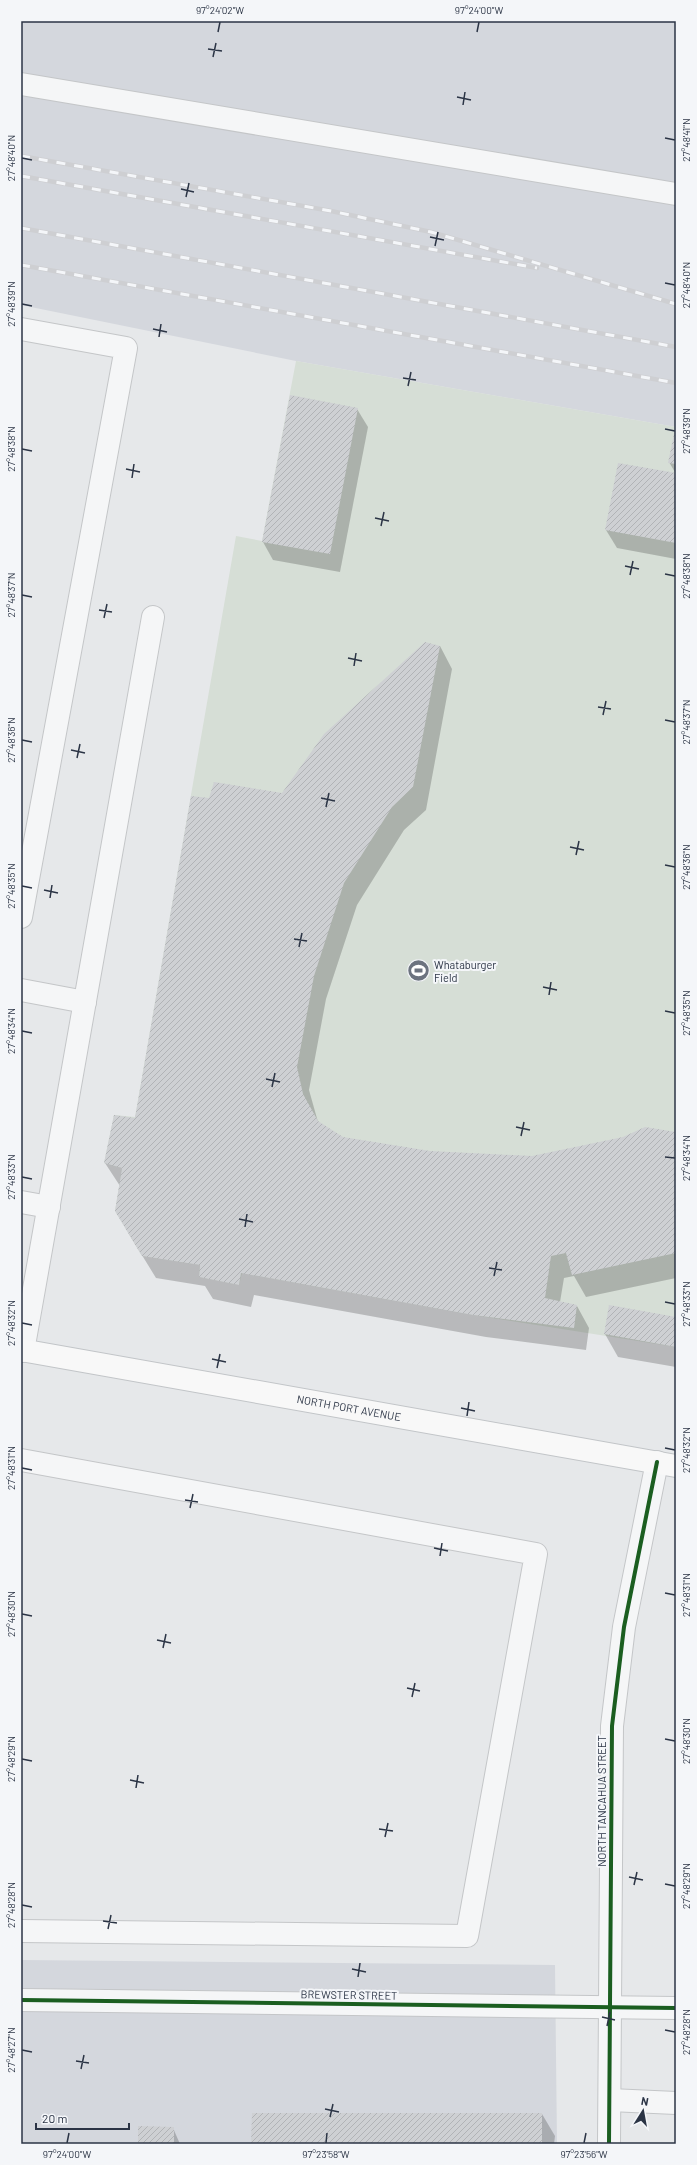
<svg xmlns="http://www.w3.org/2000/svg" width="697" height="2165" viewBox="0 0 697 2165" font-family="Barlow,sans-serif">
  <style>
    .built { fill: #d4d7dd }
    .garden { fill: #d6ded6 }
    .shadow { fill: #0003 }
    .building { fill: url(#building-hatch) }
    .lines { fill: none; stroke-linecap: round; stroke-linejoin: round }
    .minor-casing { stroke: #c4c6c8; stroke-width: 24 }
    .major-casing { stroke: #c2c5c8; stroke-width: 24 }
    .minor { stroke: #f5f6f7; stroke-width: 22 }
    .major { stroke: #f8f8f8; stroke-width: 22 }
    .rail-casing { stroke: #cecfd2; stroke-width: 4.5 }
    .rail { stroke: #f4f6f9; stroke-width: 3; stroke-dasharray: 9; stroke-linecap: butt }
    .cycleway-casing { stroke: #f4f6f9; stroke-width: 6 }
    .cycleway { stroke: #1b5e20; stroke-width: 4 }
    .ticks { fill: none; stroke: #2b3445; stroke-width: 1.5 }
    .labels { text-anchor: middle; stroke-width: 4; stroke-linejoin: round; paint-order: stroke }
    .poi-label { font-size: 11px; fill: #2b3445; stroke: #f4f6f9; text-anchor: start }
    .street-label { font-size: 11px; fill: #2b3445; stroke: #f4f6f9 }
    .neatline { fill: none; stroke: #2b3445; stroke-width: 1.5 }
    .ticks-label { font-size: 10px; text-anchor: middle; fill: #2b3445 }
  </style>
  <defs>
    <pattern id="building-hatch" width="6" height="6" patternUnits="userSpaceOnUse"><rect width="6" height="6" fill="#ced0d3"/><path d="M-1 1l2-2M0 6l6-6M5 7l2-2" fill="none" stroke="#b1b3b6"/></pattern>
  </defs>
  <rect width="100%" height="100%" fill="#e6e8ea"/>
  <g class="built">
    <path d="M21,21H676V427L296,361L21,305Z"/>
    <path d="M21,1960L555,1965L557,2144H21Z"/>
  </g>
  <path class="garden" d="M296,361L676,427V1347L473,1315L242,1273L239,1285L199,1277L200,1265L142,1256L115,1211L122,1168L104,1163L114,1115L135,1117L236,536L262,541Z"/>
  <g class="shadow">
    <path d="M357,409L368,427L340,572L273,560L263,542Z"/>
    <path d="M676,430V474L669,462Z"/>
    <path d="M619,464L676,474V559L617,548L606,530Z"/>
    <path d="M440,646L452,669L426,810L404,830L357,905L326,999L309,1090L318,1122L343,1138L430,1152L533,1157L676,1133V1278L586,1297L574,1276L564,1278L560,1302L577,1306L589,1328L586,1350L486,1337L254,1295L251,1307L213,1299L205,1286L156,1278L129,1234L120,1186L105,1163L135,1119L210,799L282,794Z"/>
    <path d="M610,1306L676,1318V1367L618,1357L605,1334Z"/>
    <path d="M542,2114L555,2136L554,2144H252Z"/>
    <path d="M173,2128L180,2144H139Z"/>
  </g>
  <g class="building">
    <path d="M290,395L358,408L330,554L262,542Z"/>
    <path d="M675,429H676V464L668,463Z"/>
    <path d="M618,463L676,473V543L605,530Z"/>
    <path d="M425,642L440,646L413,787L392,807L344,883L314,976L297,1067L303,1094L318,1121L343,1137L430,1151L532,1156L623,1137L645,1127L676,1132V1253L572,1275L566,1253L551,1256L545,1298L577,1305L574,1328L473,1315L241,1273L239,1285L199,1277L200,1265L142,1256L115,1211L122,1168L104,1163L114,1115L135,1118L191,796L209,798L214,782L282,793L324,734Z"/>
    <path d="M609,1305L676,1317V1347L604,1334Z"/>
    <path d="M252,2113H542V2144H251Z"/>
    <path d="M138,2126L174,2127V2144H138Z"/>
  </g>
  <g class="lines">
    <defs>
      <g id="minor">
        <path d="M21,84L676,194"/>
        <path d="M21,329L126,348L21,917"/>
        <path d="M21,990L85,1002"/>
        <path d="M21,1202L49,1207"/>
        <path d="M23,1351L153,617"/>
        <path d="M21,1460L536,1554L467,1936L21,1931"/>
        <path d="M21,2000L676,2008"/>
        <path d="M610,2100L676,2103"/>
        <path d="M609,2144L612,1726L624,1627L657,1462"/>
      </g>
      <g id="major">
        <path id="s1" d="M21,1350L676,1466"/>
      </g>
    </defs>
    <use href="#minor" class="minor-casing"/>
    <use href="#major" class="major-casing"/>
    <use href="#minor" class="minor"/>
    <use href="#major" class="major"/>
    <defs>
      <g id="rail">
        <path d="M21,156L331,211L431,232L676,304"/>
        <path d="M21,176L537,268"/>
        <path d="M21,228L676,347"/>
        <path d="M21,265L676,383"/>
      </g>
    </defs>
    <use href="#rail" class="rail-casing"/>
    <use href="#rail" class="rail"/>
    <defs>
      <g id="cycleway">
        <path d="M21,2000L676,2008"/>
        <path d="M609,2144L612,1726L624,1627L657,1462"/>
      </g>
    </defs>
    <use href="#cycleway" class="cycleway-casing"/>
    <use href="#cycleway" class="cycleway"/>
  </g>
  <path class="ticks" d="M218,32L220,22M477,32L479,22M208,49L222,51M213,57L216,43M457,97L471,100M463,105L465,92M665,138L675,140M22,158L32,160M181,189L194,192M186,197L189,183M430,237L444,240M435,246L438,232M665,283L675,285M22,304L32,306M153,329L167,332M159,337L161,324M403,378L416,380M408,386L411,372M665,429L675,431M22,449L32,451M126,469L140,472M132,478L134,464M375,518L389,521M381,526L384,512M625,566L639,569M665,574L675,576M630,575L633,561M22,595L32,597M99,610L112,612M104,618L107,604M348,658L362,661M354,666L356,653M598,707L611,709M603,715L606,701M665,720L675,722M22,740L32,742M71,750L85,753M77,758L80,744M321,798L335,801M326,807L329,793M570,847L584,850M576,855L579,841M665,865L675,867M22,886L32,888M44,890L58,893M50,898L52,885M294,939L307,941M299,947L302,933M543,987L557,990M549,995L551,982M665,1011L675,1013M22,1031L32,1033M266,1079L280,1082M272,1087L275,1073M516,1127L530,1130M521,1136L524,1122M665,1157L675,1158M22,1177L32,1179M239,1219L253,1222M245,1227L247,1214M489,1268L502,1270M494,1276L497,1262M665,1302L675,1304M22,1323L32,1325M212,1359L226,1362M217,1368L220,1354M461,1408L475,1411M467,1416L469,1402M665,1448L675,1450M22,1468L32,1470M185,1500L198,1502M190,1508L193,1494M434,1548L448,1551M440,1556L442,1543M665,1593L675,1595M22,1614L32,1616M157,1640L171,1643M163,1648L166,1634M407,1688L420,1691M412,1697L415,1683M665,1739L675,1741M22,1759L32,1761M130,1780L144,1783M136,1788L138,1775M379,1829L393,1831M385,1837L388,1823M629,1877L643,1880M665,1884L675,1886M634,1885L637,1872M22,1905L32,1907M103,1921L117,1923M108,1929L111,1915M352,1969L366,1972M358,1977L360,1963M602,2017L615,2020M607,2026L610,2012M665,2030L675,2032M22,2050L32,2052M76,2061L89,2063M81,2069L84,2055M325,2109L339,2112M330,2117L333,2104M67,2143L69,2133M326,2143L327,2133M584,2143L586,2133"/>
  <defs>
    <symbol id="stadium-disc" viewBox="-11 -11 22 22"><circle r="9.5" fill="#6c737f" stroke="#f4f6f9"/><path d="M0-5a6.5 5 0 1 0 0 10a6.5 5 0 1 0 0-10ZM-3.5-1.8h7v3.6h-7Z" fill="#fff"/></symbol>
  </defs>
  <g fill-rule="evenodd">
    <use href="#stadium-disc" x="406" y="958" width="25" height="25"/>
  </g>
  <g class="labels">
    <g class="poi-label">
      <text x="434" y="969">Whataburger<tspan x="434" dy="13">Field</tspan></text>
    </g>
    <g class="street-label">
      <text dy="4" stroke="none"><textPath href="#s1" startOffset="333">NORTH PORT AVENUE</textPath></text>
      <text transform="translate(602 1801) rotate(-90)" y="4">NORTH TANCAHUA STREET</text>
      <text transform="translate(349 1995) rotate(1)" y="4">BREWSTER STREET</text>
    </g>
  </g>
  <rect width="697" height="2165" fill="none" stroke="#f4f6f9" stroke-width="44"/>
  <g transform="translate(643 2111) rotate(11)" stroke="#f4f6f9" stroke-width="3" paint-order="stroke">
  <path d="M0-3L7 15L0 10L-7 15Z" fill="#2b3445"/>
  <text y="-6" font-size="11" font-weight="bold" text-anchor="middle" fill="#2b3445">N</text>
  </g>
  <path d="M36 2123v6h93v-6" fill="none" stroke="#2b3445" stroke-width="2"/>
  <text x="42" y="2123" font-size="12" fill="#2b3445" stroke="#f4f6f9" stroke-width="3" paint-order="stroke">20 m</text>
  <rect x="22" y="22" width="653" height="2121" class="neatline"/>
  <g class="ticks-label">
    <text x="220" y="14">97°24'02"W</text>
    <text x="479" y="14">97°24'00"W</text>
    <text transform="translate(686 140) rotate(-90)" y="4">27°48'41"N</text>
    <text transform="translate(11 158) rotate(-90)" y="4">27°48'40"N</text>
    <text transform="translate(686 285) rotate(-90)" y="4">27°48'40"N</text>
    <text transform="translate(11 304) rotate(-90)" y="4">27°48'39"N</text>
    <text transform="translate(686 431) rotate(-90)" y="4">27°48'39"N</text>
    <text transform="translate(11 449) rotate(-90)" y="4">27°48'38"N</text>
    <text transform="translate(686 576) rotate(-90)" y="4">27°48'38"N</text>
    <text transform="translate(11 595) rotate(-90)" y="4">27°48'37"N</text>
    <text transform="translate(686 722) rotate(-90)" y="4">27°48'37"N</text>
    <text transform="translate(11 740) rotate(-90)" y="4">27°48'36"N</text>
    <text transform="translate(686 867) rotate(-90)" y="4">27°48'36"N</text>
    <text transform="translate(11 886) rotate(-90)" y="4">27°48'35"N</text>
    <text transform="translate(686 1013) rotate(-90)" y="4">27°48'35"N</text>
    <text transform="translate(11 1031) rotate(-90)" y="4">27°48'34"N</text>
    <text transform="translate(686 1158) rotate(-90)" y="4">27°48'34"N</text>
    <text transform="translate(11 1177) rotate(-90)" y="4">27°48'33"N</text>
    <text transform="translate(686 1304) rotate(-90)" y="4">27°48'33"N</text>
    <text transform="translate(11 1323) rotate(-90)" y="4">27°48'32"N</text>
    <text transform="translate(686 1450) rotate(-90)" y="4">27°48'32"N</text>
    <text transform="translate(11 1468) rotate(-90)" y="4">27°48'31"N</text>
    <text transform="translate(686 1595) rotate(-90)" y="4">27°48'31"N</text>
    <text transform="translate(11 1614) rotate(-90)" y="4">27°48'30"N</text>
    <text transform="translate(686 1741) rotate(-90)" y="4">27°48'30"N</text>
    <text transform="translate(11 1759) rotate(-90)" y="4">27°48'29"N</text>
    <text transform="translate(686 1886) rotate(-90)" y="4">27°48'29"N</text>
    <text transform="translate(11 1905) rotate(-90)" y="4">27°48'28"N</text>
    <text transform="translate(686 2032) rotate(-90)" y="4">27°48'28"N</text>
    <text transform="translate(11 2050) rotate(-90)" y="4">27°48'27"N</text>
    <text x="67" y="2158">97°24'00"W</text>
    <text x="326" y="2158">97°23'58"W</text>
    <text x="584" y="2158">97°23'56"W</text>
  </g>
</svg>
